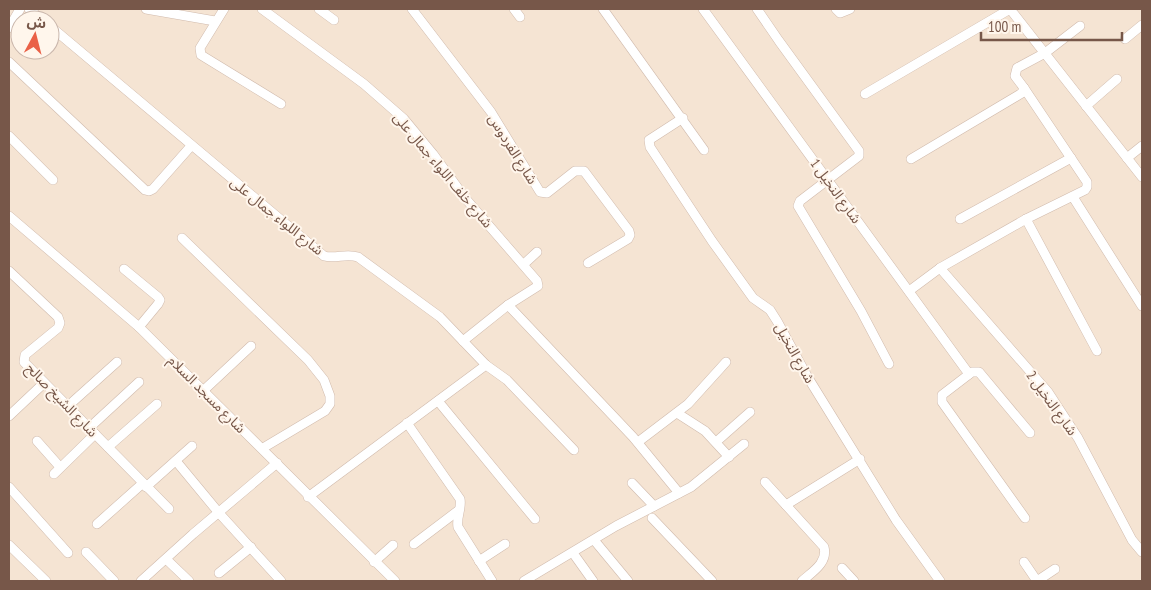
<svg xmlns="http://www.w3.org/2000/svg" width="1151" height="590" viewBox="0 0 1151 590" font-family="'PT Sans Narrow','Noto Sans Arabic',sans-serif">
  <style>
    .residential { fill: #f5e4d3; fill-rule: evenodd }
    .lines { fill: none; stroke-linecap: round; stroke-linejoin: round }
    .minor-casing { stroke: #d1bbad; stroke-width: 10 }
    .minor { stroke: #fff; stroke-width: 9 }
    .labels { text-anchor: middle; stroke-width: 4; stroke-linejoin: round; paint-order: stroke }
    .street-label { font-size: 14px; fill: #775749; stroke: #fff6ec }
  </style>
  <rect width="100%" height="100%" fill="#fdf2e5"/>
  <path class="residential" d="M9,9H1142V581H9ZM20,20H50V50H20Z"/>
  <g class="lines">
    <defs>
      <g id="minor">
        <path d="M29,9L42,20"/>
        <path d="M146,9L215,21"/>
        <path d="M224,9L200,48L201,55L281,104"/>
        <path d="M262,9L364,84L404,119L433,154L465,198L537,281L538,286L508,305L463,341"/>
        <path d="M319,9L334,20"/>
        <path d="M412,9L491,112L540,192L547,193L575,171H584L629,231L630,235L628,239L588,263"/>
        <path d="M514,9L520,17"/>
        <path d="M603,9L704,150"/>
        <path d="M703,9L969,374"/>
        <path d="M757,9L779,41L859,151V156L800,201L798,206L861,311L889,364"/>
        <path d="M836,9L840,13L850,9"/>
        <path d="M1010,9L1142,177"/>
        <path d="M50,26L324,256C336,259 346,253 358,257L440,317L486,365L507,380L574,450"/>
        <path d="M9,28L20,9"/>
        <path d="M1125,39L1142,25"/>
        <path d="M9,62L145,190L149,191L153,189L191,146"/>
        <path d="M865,94L1010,9"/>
        <path d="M1086,106L1117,79"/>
        <path d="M683,118L649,140L650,147L712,241L753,298L770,310L777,321L807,376L896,520L940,581"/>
        <path d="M9,136L53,180"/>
        <path d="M1127,158L1142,146"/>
        <path d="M911,159L1022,93L1024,88L1015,76L1017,68L1045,53L1080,26"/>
        <path d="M1073,197L1142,306"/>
        <path d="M9,216L139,327L395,581"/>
        <path d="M960,219L1071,158"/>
        <path d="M1026,219L1097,351"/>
        <path d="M182,238L308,360L324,380L330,396V404L325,411L263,448"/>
        <path d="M524,264L537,252"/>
        <path d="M940,268L1048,392L1078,438L1132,540L1142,552"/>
        <path d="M124,269L158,297L160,300L158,304L139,327"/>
        <path d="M9,271L58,317L60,323L58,328L25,355L24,362L169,509"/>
        <path d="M909,291L940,268L1026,219L1085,190L1087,187V182L1024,88"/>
        <path d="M508,305L633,437L679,493"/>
        <path d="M204,390L251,346"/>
        <path d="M438,401L535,519"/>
        <path d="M68,406L117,362"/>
        <path d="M677,413L705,431L729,457"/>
        <path d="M9,416L44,383"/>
        <path d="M407,423L460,499C462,508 456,517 458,527L492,581"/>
        <path d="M89,428L139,382"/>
        <path d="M37,441L60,467"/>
        <path d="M638,442L688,404L726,362"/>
        <path d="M716,442L750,412"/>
        <path d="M108,447L157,404"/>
        <path d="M176,461L219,513L281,581"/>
        <path d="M54,474L95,434"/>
        <path d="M765,482L824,547C828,563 812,572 802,581"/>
        <path d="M632,483L654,506"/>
        <path d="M9,487L68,553"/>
        <path d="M146,487L192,446"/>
        <path d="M308,497L486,365"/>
        <path d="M786,505L860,459"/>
        <path d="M652,518L712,581"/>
        <path d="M1025,518L942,402V395L972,372H979L1030,433"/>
        <path d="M97,524L143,483"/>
        <path d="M594,540L628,581"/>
        <path d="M414,544L459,510"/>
        <path d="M9,545L46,581"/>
        <path d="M86,552L114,581"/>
        <path d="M573,553L593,581"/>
        <path d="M166,559L189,581"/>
        <path d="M479,561L505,544"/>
        <path d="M374,562L393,545"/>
        <path d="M1024,562L1037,581"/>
        <path d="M842,568L854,581"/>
        <path d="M219,573L251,547"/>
        <path d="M141,581L193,534L277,463"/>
        <path d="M524,581L616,526L691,487L744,444"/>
        <path d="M1037,581L1055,569"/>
      </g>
    </defs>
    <use href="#minor" class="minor-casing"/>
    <use href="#minor" class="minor"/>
  </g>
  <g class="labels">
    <g class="street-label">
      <text transform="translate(513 149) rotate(58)" y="5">شارع الفردوس</text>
      <text transform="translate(443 170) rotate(50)" y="5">شارع خلف اللواء جمال على</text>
      <text transform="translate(836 191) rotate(54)" y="5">شارع النخيل 1</text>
      <text transform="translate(277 216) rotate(39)" y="5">شارع اللواء جمال على</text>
      <text transform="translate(795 353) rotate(61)" y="5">شارع النخيل</text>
      <text transform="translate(207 394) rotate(45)" y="5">شارع مسجد السلام</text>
      <text transform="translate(62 400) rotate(46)" y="5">شارع الشيخ صالح</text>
      <text transform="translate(1052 403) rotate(54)" y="5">شارع النخيل 2</text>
    </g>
  </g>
  <rect width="1151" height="590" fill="none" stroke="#775749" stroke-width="20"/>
  <g transform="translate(35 35) rotate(7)"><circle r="24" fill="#fff6ec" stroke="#c9b6ab"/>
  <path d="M0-4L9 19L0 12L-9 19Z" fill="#ea6147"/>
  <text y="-8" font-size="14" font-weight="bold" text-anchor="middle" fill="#775749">ش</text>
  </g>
  <path d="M981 32v8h141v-8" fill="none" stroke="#775749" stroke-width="2.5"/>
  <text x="988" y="32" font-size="15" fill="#775749" stroke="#fff6ec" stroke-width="4" paint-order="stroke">100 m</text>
</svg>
